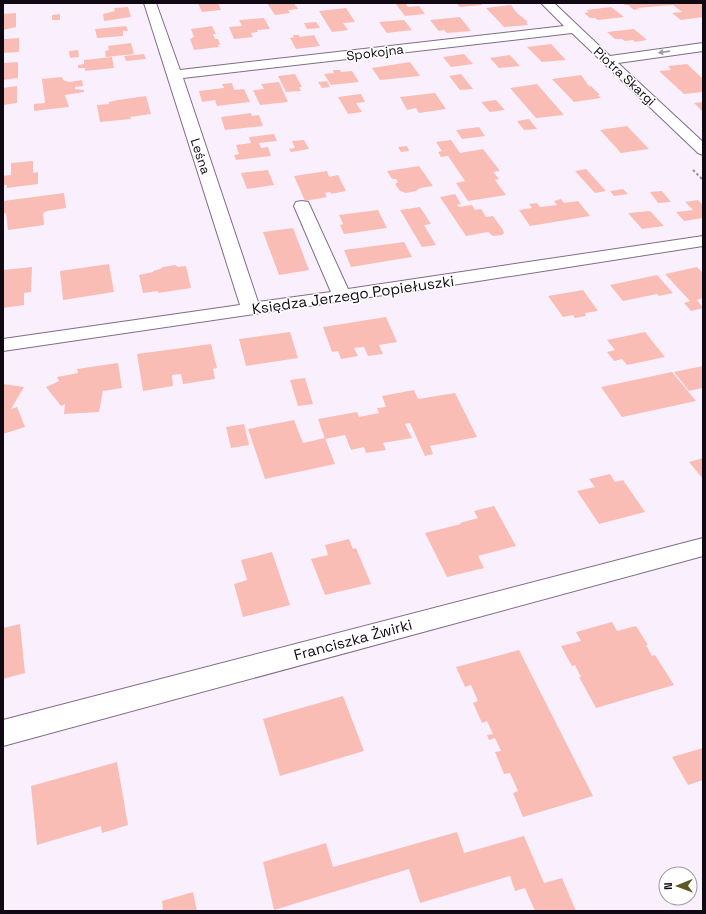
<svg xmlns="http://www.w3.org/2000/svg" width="706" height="914" viewBox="0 0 706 914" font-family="'Space Grotesk',sans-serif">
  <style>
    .building { fill: #fabdb5 }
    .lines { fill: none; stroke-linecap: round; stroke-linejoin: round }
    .minor-casing { stroke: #826c87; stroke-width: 2 }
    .path { stroke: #948b96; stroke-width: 2; stroke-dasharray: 2.5 2.5; stroke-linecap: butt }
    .minor { fill: #fff; fill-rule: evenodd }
    .oneway { fill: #9f9ca0 }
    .labels { text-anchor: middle; stroke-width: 3; stroke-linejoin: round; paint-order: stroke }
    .far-street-label { font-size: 13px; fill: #100812; stroke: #fff }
    .street-label { font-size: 15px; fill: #100812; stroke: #fff }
  </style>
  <rect width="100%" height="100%" fill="#faf0fd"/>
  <g class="building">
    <path d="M198,3H218L221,10L202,12Z"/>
    <path d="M267,3H294L298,9L288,10L290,13L275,15Z"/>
    <path d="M395,3H405L408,7L419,6L425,14L405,16Z"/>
    <path d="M456,3H481L482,5L460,7Z"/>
    <path d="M622,3H703V17L681,20L672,13L682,12L673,5L637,8L639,9L634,10L628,5H625Z"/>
    <path d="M511,5L516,12L528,22H526L528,25L504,27L486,8Z"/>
    <path d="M128,7L131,17L104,21L103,14L115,11L114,8Z"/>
    <path d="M611,7L624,17L598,20L595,18H590L584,13L589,12L586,10Z"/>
    <path d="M346,8L355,22L343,23L348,30L332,32L319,11Z"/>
    <path d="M16,13V27L3,30V14Z"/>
    <path d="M60,14V20H52V15Z"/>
    <path d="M460,17L471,31L447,33L444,30L439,31L437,29L430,20Z"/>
    <path d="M264,18L270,29L257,30L258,32L251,33L253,37L234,39L229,27L242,26L239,20Z"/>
    <path d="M404,20L412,30L387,33L379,22Z"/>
    <path d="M316,22L320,28L307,29L304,23Z"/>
    <path d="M126,26L128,31H123V36L97,38L95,29Z"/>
    <path d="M212,26L216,34H213L215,39H218L220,45H218L219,47L194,50L190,39L194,37L191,29Z"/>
    <path d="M634,29L647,40L635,42L633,40L625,41L622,39H615L607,32Z"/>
    <path d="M293,35H299L300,37L314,35L320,46L296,49L290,38L294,37Z"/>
    <path d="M19,38V52L3,53V39Z"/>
    <path d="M131,43L134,54L106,57L105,51L109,50L108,46Z"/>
    <path d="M551,44L566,60L542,62L527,47Z"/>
    <path d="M78,50L79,57L70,58L69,51Z"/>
    <path d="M144,54L146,59L126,61L124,56Z"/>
    <path d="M464,54L473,64L451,67L443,57Z"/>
    <path d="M510,55L520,66L499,68L490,58Z"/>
    <path d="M112,57L114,68L85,71V68H78V65L84,64V60Z"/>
    <path d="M18,62V78L3,80V63Z"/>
    <path d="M410,62L420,76L380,80L372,68Z"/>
    <path d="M687,64L703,79V92L684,94L659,71L671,70L668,66Z"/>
    <path d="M333,70H340L341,72L352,71L359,82L331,85L324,74L334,73Z"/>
    <path d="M295,74L302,87H299L301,91L286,92L278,76Z"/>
    <path d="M461,74L473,89L460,90L449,76Z"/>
    <path d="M581,75L589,86H591L600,95H598L601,98L574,102L552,79Z"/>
    <path d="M62,77L63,80L69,82L82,80L83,86L75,87V89L84,90V92L65,95L69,107L34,111V104L45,103L42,79Z"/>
    <path d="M327,81L330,87L322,88L318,82Z"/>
    <path d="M279,82L288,102L260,105L253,90L264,89L261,84Z"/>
    <path d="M232,83L234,90L244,89L250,102L217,106L215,100L202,102L199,91L224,88L222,84Z"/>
    <path d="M537,84L564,115L536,118L510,88Z"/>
    <path d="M17,86V103L3,105V88Z"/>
    <path d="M435,93L446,109L419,113L416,108L407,110L400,97Z"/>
    <path d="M361,94L365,102L356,103L362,112L348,114L338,97Z"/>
    <path d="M146,96L151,114L130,117L131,119L100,122L97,105L109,104V102L118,100Z"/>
    <path d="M496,100L505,110L490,112L481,102Z"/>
    <path d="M703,102V112L694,103Z"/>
    <path d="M251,113L252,116L259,115L263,126L225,130L221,117Z"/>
    <path d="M529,119L537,129L524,130L517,121Z"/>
    <path d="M627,126L649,149L621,153L600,130Z"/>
    <path d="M479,127L485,136L462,139L456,130Z"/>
    <path d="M274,134L277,141L259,143L261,148L268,147L271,156L236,160L234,155L239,154L236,145L251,143L249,137Z"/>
    <path d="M304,140L309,149L291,152L289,149L295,148L292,141Z"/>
    <path d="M451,140L460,153L483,149L500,171L493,172L499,179L495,180L506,195L468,201L456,183L465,181L448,156L441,157L438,152L442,151L436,142Z"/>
    <path d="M407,146L409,151L401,152L398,147Z"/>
    <path d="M33,161V173L38,172V184L7,188V185H3V176L11,175V163Z"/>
    <path d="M419,166L433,186L420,188L416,191L406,193L400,191L395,184L398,182L396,179H392L387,171Z"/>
    <path d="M586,169L606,191L595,193L575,171Z"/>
    <path d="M268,170L274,185L247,189L241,173Z"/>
    <path d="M327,171L329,177L338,175L346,191L331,194L330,192L325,193L327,197L305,201L294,176Z"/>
    <path d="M623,189L628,194L614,196L610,191Z"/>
    <path d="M662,191L671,202L658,203L650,192Z"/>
    <path d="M64,193L66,208L47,211L43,213L44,225L8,230L6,213L3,214V201Z"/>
    <path d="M455,194L461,204L457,205L459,207L472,205L475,210L481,209L486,217L493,216L503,230L504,233L502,235L493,236L488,232L466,236L440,197Z"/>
    <path d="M561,199L564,203L578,201L590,216L530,226L519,210L532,208L529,204L537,203L540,207L557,205L554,201Z"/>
    <path d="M698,200L703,205V218L684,221L676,212L693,210L685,202Z"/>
    <path d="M420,207L431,224L424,225L436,245L422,247L400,210Z"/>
    <path d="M378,210L387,228L344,234L340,225L343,224L339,215Z"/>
    <path d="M650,211L664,226L642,229L628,213Z"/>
    <path d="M293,228L309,270L279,275L263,232Z"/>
    <path d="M404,242L412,257L351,267L344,250Z"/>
    <path d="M109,264L114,292L63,300L60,271Z"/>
    <path d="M175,265L178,267L186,266L191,288L158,293V291L143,293L139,275L153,272V271L160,269L163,267Z"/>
    <path d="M32,267L31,292L24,293V305L3,308V270Z"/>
    <path d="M697,267L703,273V298L697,300L703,308L691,311L684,303L690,301L665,274Z"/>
    <path d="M657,275L673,293L659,296L657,294L623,301L610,285Z"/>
    <path d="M583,290L598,311L585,313L586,316L575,318L573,315L563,317L548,296Z"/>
    <path d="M386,317L397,342L379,345L383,354L368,356L364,347L354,348L358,356L341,359L338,351L332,352L323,327Z"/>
    <path d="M290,332L298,358L246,366L239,339Z"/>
    <path d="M645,332L665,357L627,365L622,359L614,361L607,352L615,350L607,340Z"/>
    <path d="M211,344L217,368L213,369L215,379L183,384L181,374L172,375L173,386L143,391L137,354Z"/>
    <path d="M118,363L122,388L103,391L99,412L64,414L65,404L61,406L46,387L59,381L57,377L78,373L77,369Z"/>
    <path d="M703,366V388L689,391L674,372Z"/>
    <path d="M672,372L696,401L622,417L601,387Z"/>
    <path d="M305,378L313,404L298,406L290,380Z"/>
    <path d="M3,384L24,387L11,409L17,407L25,427L3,434Z"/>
    <path d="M414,390L418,399L455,393L477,437L430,446L433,454L425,456L410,423L405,424L412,438L383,443L386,450L366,453L364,447L351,450L345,435L325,439L318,419L357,412L359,417L379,413L377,408L386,407L382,396Z"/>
    <path d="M294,420L303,443L325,438L335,464L265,479L248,429Z"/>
    <path d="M244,424L249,445L231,448L226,427Z"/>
    <path d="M703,458V479L689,462Z"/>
    <path d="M610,474L615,482L623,480L645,512L599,524L577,491L595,487L589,479Z"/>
    <path d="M494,506L516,546L478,556L484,568L447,577L425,533L461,524L460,523L478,518L474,511Z"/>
    <path d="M349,539L353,549L356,548L371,584L325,595L311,559L328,555L325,545Z"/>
    <path d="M272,552L290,605L243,617L234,584L247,580L241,560Z"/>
    <path d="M612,622L617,631L636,626L648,645H646L652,656L655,655L674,685L596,708L579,677H581L575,665L572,666L561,646L581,641L576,632Z"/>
    <path d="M20,624L25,673L3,679V628Z"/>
    <path d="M519,650L593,796L523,817L513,793L518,791L510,773L504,774L495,752L501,751L495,738L489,740L487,735L493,734L487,721L482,723L473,703L478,701L471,685L465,687L456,667Z"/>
    <path d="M343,696L364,751L280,776L263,719Z"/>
    <path d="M703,748V780L688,785L672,757Z"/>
    <path d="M117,762L128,825L102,833L101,826L37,845L31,786Z"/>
    <path d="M457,832L464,853L524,836L544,883L562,878L576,911H535L525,888L515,891L510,876L420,903L409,869L274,910L263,862L326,843L333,867Z"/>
    <path d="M193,892L197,911H158L163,909L162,901Z"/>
  </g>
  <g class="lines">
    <defs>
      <g id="minor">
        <path d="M144,3H156L180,70L564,26L541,3H554L610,56L703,43V51L618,63L703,142V155L698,153L572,33L183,78L258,302L331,292L294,206L296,202L302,201L308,202L310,206L348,289L703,236V246L472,282L3,351V339L240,305Z"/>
        <path d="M703,538V556L3,746V720Z"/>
      </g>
    </defs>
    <use href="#minor" class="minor-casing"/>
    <path class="path" d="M693,170L703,180"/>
    <use href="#minor" class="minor"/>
  </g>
  <defs><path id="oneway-solid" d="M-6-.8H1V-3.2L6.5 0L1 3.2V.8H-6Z"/></defs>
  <use class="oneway" href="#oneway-solid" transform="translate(664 52) rotate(172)"/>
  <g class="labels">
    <g class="far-street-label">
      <text transform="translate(375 52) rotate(-7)" y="5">Spokojna</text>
      <text transform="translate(625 76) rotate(43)" y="5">Piotra Skargi</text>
      <text transform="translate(201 156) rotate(72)" y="5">Leśna</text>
    </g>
    <g class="street-label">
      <text transform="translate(353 295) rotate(-8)" y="5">Księdza Jerzego Popiełuszki</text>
      <text transform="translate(353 640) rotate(-15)" y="5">Franciszka Żwirki</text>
    </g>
  </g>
  <rect width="706" height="914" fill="none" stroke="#100812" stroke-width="8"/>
  <g transform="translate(678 886) rotate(269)"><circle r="19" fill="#ffffff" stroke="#9f9ca0"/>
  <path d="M0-3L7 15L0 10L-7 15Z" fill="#5e5824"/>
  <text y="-6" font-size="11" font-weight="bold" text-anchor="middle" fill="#100812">N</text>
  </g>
</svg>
